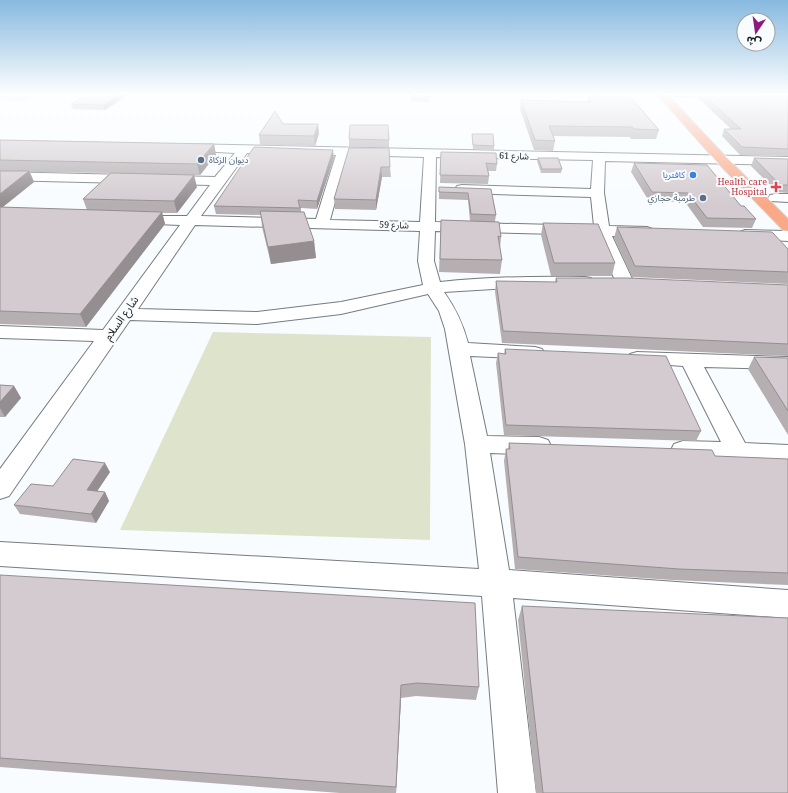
<svg xmlns="http://www.w3.org/2000/svg" width="788" height="793" viewBox="0 0 788 793" font-family="'Noto Serif','Noto Sans Arabic',serif">
  <style>
    .green { fill: #dee4cc }
    .lines { fill: none; stroke-linecap: round; stroke-linejoin: round }
    .minor-casing { stroke: #767c81; stroke-width: 2 }
    .major-casing { stroke: #d5d6d6; stroke-width: 2 }
    .minor { fill: #fff; fill-rule: evenodd }
    .major { fill: #faa988; fill-rule: evenodd }
    .wall { fill: #b5afb2; fill-rule: evenodd }
    .shaded-wall { fill: #948e91 }
    .building { fill: #d3cbcf; stroke: #948e91 }
    .service-dot { fill: #5c6f8a; stroke: #f9fcfe; stroke-width: 1.5 }
    .shop-dot { fill: #3f7fe0; stroke: #f9fcfe; stroke-width: 1.5 }
    .health-dot { fill: #e0444e; stroke: #f9fcfe; stroke-width: 1.5 }
    .labels { text-anchor: middle; stroke-width: 4; stroke-linejoin: round; paint-order: stroke }
    .far-street-label { font-size: 9px; fill: #17191b; stroke: #f9fcfe }
    .far-service-label { font-size: 9px; fill: #4e5e75; stroke: #f9fcfe; text-anchor: start }
    .far-shop-label { font-size: 9px; fill: #366cbe; stroke: #f9fcfe; text-anchor: end }
    .far-health-label { font-size: 9px; fill: #be3a42; stroke: #f9fcfe; text-anchor: end }
    .street-label { font-size: 11px; fill: #17191b; stroke: #f9fcfe }
  </style>
  <rect width="100%" height="100%" fill="#f9fcfe"/>
  <g class="green">
    <path d="M0,93H40L26,101L0,100Z"/>
    <path d="M213,332L431,337L430,540L120,530Z"/>
  </g>
  <g class="lines">
    <defs>
      <g id="minor">
        <path d="M668,93H788V98L673,96Z"/>
        <path d="M185,144L788,157V165L605,161L604,193L609,226L647,227L652,229L655,232L652,235L647,237L612,236L634,283L631,287L625,288L619,287L616,283L596,235L435,231L434,261L440,282C488,277 537,276 585,277L591,278L594,282L591,286L585,287L541,286L444,292C456,309 463,324 468,343L535,347L542,349L545,353L542,357L535,359L470,356L487,436L539,437L548,440L551,446L548,452L539,455L490,453L509,570L788,590V618L513,598L536,793H498L482,596L0,566V542L479,569L465,444L445,329L439,311L428,294L341,314L257,324L130,320L9,496L0,499V469L94,341L0,338V326L103,330L180,225L133,223L128,222L126,219L128,216H187L210,185L0,180V172L215,177L235,153L181,150L179,148ZM247,153L336,155L316,219L201,216ZM348,155L424,157L420,222L330,220ZM436,157L593,160L591,189L462,185L457,186L455,189L457,192L462,193L591,197L594,226L435,222ZM195,225L420,231L418,261L423,285L341,302L257,312L138,309Z"/>
        <path d="M775,194H788V202L770,201L768,198L770,195Z"/>
        <path d="M745,230L788,231V241L740,238L737,235L740,232Z"/>
        <path d="M637,352L788,357V369L704,367L745,443L788,445V463L683,459L674,456L671,450L674,444L683,441L721,442L683,366L630,362L627,358L630,354Z"/>
      </g>
      <path id="major" d="M656,93H666L726,157L788,219V231L783,230L718,163Z"/>
    </defs>
    <use href="#minor" class="minor-casing"/>
    <use href="#major" class="major-casing"/>
    <use href="#minor" class="minor"/>
    <use href="#major" class="major"/>
  </g>
  <g class="wall">
    <path d="M131,93L105,110L73,109L71,104Z"/>
    <path d="M411,93H430V102L411,101Z"/>
    <path d="M592,93H627L659,130L656,139H631L630,137L552,136L555,141L553,151L534,150L520,109L521,100L587,102L588,96H594Z"/>
    <path d="M700,93H788V156L740,155L722,136L724,129H731L698,98Z"/>
    <path d="M283,124H318L319,133L315,146L260,145L259,135Z"/>
    <path d="M472,134L494,146V150L473,149Z"/>
    <path d="M349,139L389,140V147H349Z"/>
    <path d="M0,140L214,144L216,155L200,175H173L197,187L177,213H162L165,224L86,327L0,324ZM30,172L110,173L83,199L87,210L3,207L34,182Z"/>
    <path d="M349,148L390,167L391,177H382L376,210L335,209L334,199Z"/>
    <path d="M441,152L497,164L496,171H488L489,176L488,184L440,183Z"/>
    <path d="M334,158L317,209L301,208V212L314,241L316,258L271,264L262,227L261,215L216,214L214,206Z"/>
    <path d="M538,158L562,169L561,173H541L537,161Z"/>
    <path d="M754,158L788,159V193L777,192L751,166Z"/>
    <path d="M634,163L741,206L756,219L752,228L703,227L685,202L649,201L631,172Z"/>
    <path d="M439,187L491,189L496,215L495,221L501,237L500,248L502,260L500,274L439,272L441,220L470,221L468,200L439,199Z"/>
    <path d="M543,223L615,263L612,276H551L541,235Z"/>
    <path d="M617,227L788,249V284L632,277L614,238Z"/>
    <path d="M556,278L788,285V356L502,343L495,292L496,281L555,282Z"/>
    <path d="M505,349L701,431L696,441L504,435L496,363L498,353L504,354Z"/>
    <path d="M754,357L788,358V435L748,369Z"/>
    <path d="M0,385L14,386L21,398L5,417H0Z"/>
    <path d="M509,443L715,456L788,459V585L672,580L515,569L504,461L506,449H508Z"/>
    <path d="M110,472L97,491L105,492L109,501L96,523L20,514L14,505L53,486Z"/>
    <path d="M0,575L479,687L476,700L416,696L401,698L396,793H340L0,767Z"/>
    <path d="M522,606L788,793H536L518,620Z"/>
  </g>
  <g class="shaded-wall">
    <path d="M121,93H131L105,110L103,105Z"/>
    <path d="M318,124L319,133L315,146L314,136Z"/>
    <path d="M214,144L216,155L200,175L197,164Z"/>
    <path d="M333,150L334,158L317,209V201Z"/>
    <path d="M381,167L382,177L376,210V200Z"/>
    <path d="M29,171L34,182L0,209V194Z"/>
    <path d="M194,175L197,187L177,213L174,201Z"/>
    <path d="M162,212L165,224L86,327L80,314Z"/>
    <path d="M314,241L316,258L271,264L268,247Z"/>
    <path d="M14,386L21,398L5,417L0,408V402Z"/>
    <path d="M105,463L110,472L92,499L87,490Z"/>
    <path d="M105,492L109,501L96,523L91,514Z"/>
    <path d="M401,685V698L396,793V787Z"/>
  </g>
  <g class="building">
    <path d="M88,93H121L103,105L71,104Z"/>
    <rect x="411" y="93" width="19" height="2"/>
    <path d="M599,93H627L659,130L634,129L632,127L549,126L555,141L535,140L521,100L591,102L588,96H601Z"/>
    <path d="M701,93H788V149L742,147L724,129H741Z"/>
    <path d="M275,111L283,124H318L314,136L259,135Z"/>
    <path d="M350,125H388L389,140L349,139Z"/>
    <path d="M472,134H493L494,146L473,145Z"/>
    <path d="M0,140L214,144L197,164L0,160Z"/>
    <path d="M254,147L333,150L317,201L298,200L300,208L214,206Z"/>
    <path d="M349,148H389L390,167H381L376,200L334,199Z"/>
    <path d="M441,152L496,153L497,164L486,163L489,176L440,175Z"/>
    <path d="M538,158H558L562,169H542Z"/>
    <path d="M754,158L788,159V185H780Z"/>
    <path d="M634,163L707,165L741,206H744L756,219L707,218L688,193L652,192Z"/>
    <path d="M0,171H29L0,194Z"/>
    <path d="M111,173L194,175L174,201L83,199Z"/>
    <path d="M439,187L491,189L496,215L471,214L468,193L439,192Z"/>
    <path d="M0,207L162,212L80,314L0,311Z"/>
    <path d="M260,211L304,212L314,241L268,247Z"/>
    <path d="M441,220L499,222L501,237L498,236L502,260L440,259Z"/>
    <path d="M543,223L598,224L615,263H554Z"/>
    <path d="M617,227L772,232L788,249V272L635,266Z"/>
    <path d="M556,278H628L788,285V344L503,331L496,281L557,282Z"/>
    <path d="M505,349L666,356L701,431L506,425L498,353L506,354Z"/>
    <path d="M754,357L788,358V411Z"/>
    <path d="M0,385L14,386L0,402Z"/>
    <path d="M509,443L712,450L715,456L788,459V573L679,569L518,557L506,449H510Z"/>
    <path d="M73,459L105,463L87,490L105,492L91,514L14,505L31,484L53,486Z"/>
    <path d="M0,575L475,603L479,687L417,683L401,685L396,787L0,758Z"/>
    <path d="M522,606L788,618V793H543Z"/>
  </g>
  <linearGradient id="sky" x2="0" y2="1"><stop stop-color="#87b9df"/><stop offset="0.46" stop-color="#fcfeff"/><stop offset="1" stop-color="#fcfeff" stop-opacity="0"/></linearGradient>
  <rect width="788" height="204" fill="url(#sky)"/>
  <g class="service-dot">
    <circle cx="201" cy="160" r="4"/>
    <circle cx="703" cy="198" r="4"/>
  </g>
  <circle class="shop-dot" cx="693" cy="175" r="4"/>
  <path class="health-dot" d="M774 181h4v4h4v4h-4v4h-4v-4h-4v-4h4z"/>
  <g class="labels">
    <g class="far-street-label">
      <text transform="translate(514 156) rotate(2)" y="3">شارع 61</text>
      <text transform="translate(394 225) rotate(2)" y="3">شارع 59</text>
    </g>
    <g class="far-service-label">
      <text x="209" y="163">ديوان الزكاة</text>
      <text x="695" y="201" text-anchor="end">طرمبة حجازي</text>
    </g>
    <g class="far-shop-label">
      <text x="685" y="178">كافتريا</text>
    </g>
    <g class="far-health-label">
      <text x="767" y="185">Health care<tspan x="767" dy="10">Hospital</tspan></text>
    </g>
    <g class="street-label">
      <text transform="translate(121 318) rotate(-55)" y="4">شارع السلام</text>
    </g>
  </g>
  <g transform="translate(756 32) rotate(193)"><circle r="19" fill="#f9fcfe" stroke="#9fa1a3"/>
  <path d="M0-3L7 15L0 10L-7 15Z" fill="#8c1b7e"/>
  <text y="-6" font-size="11" font-weight="bold" text-anchor="middle" fill="#17191b">ش</text>
  </g>
</svg>
